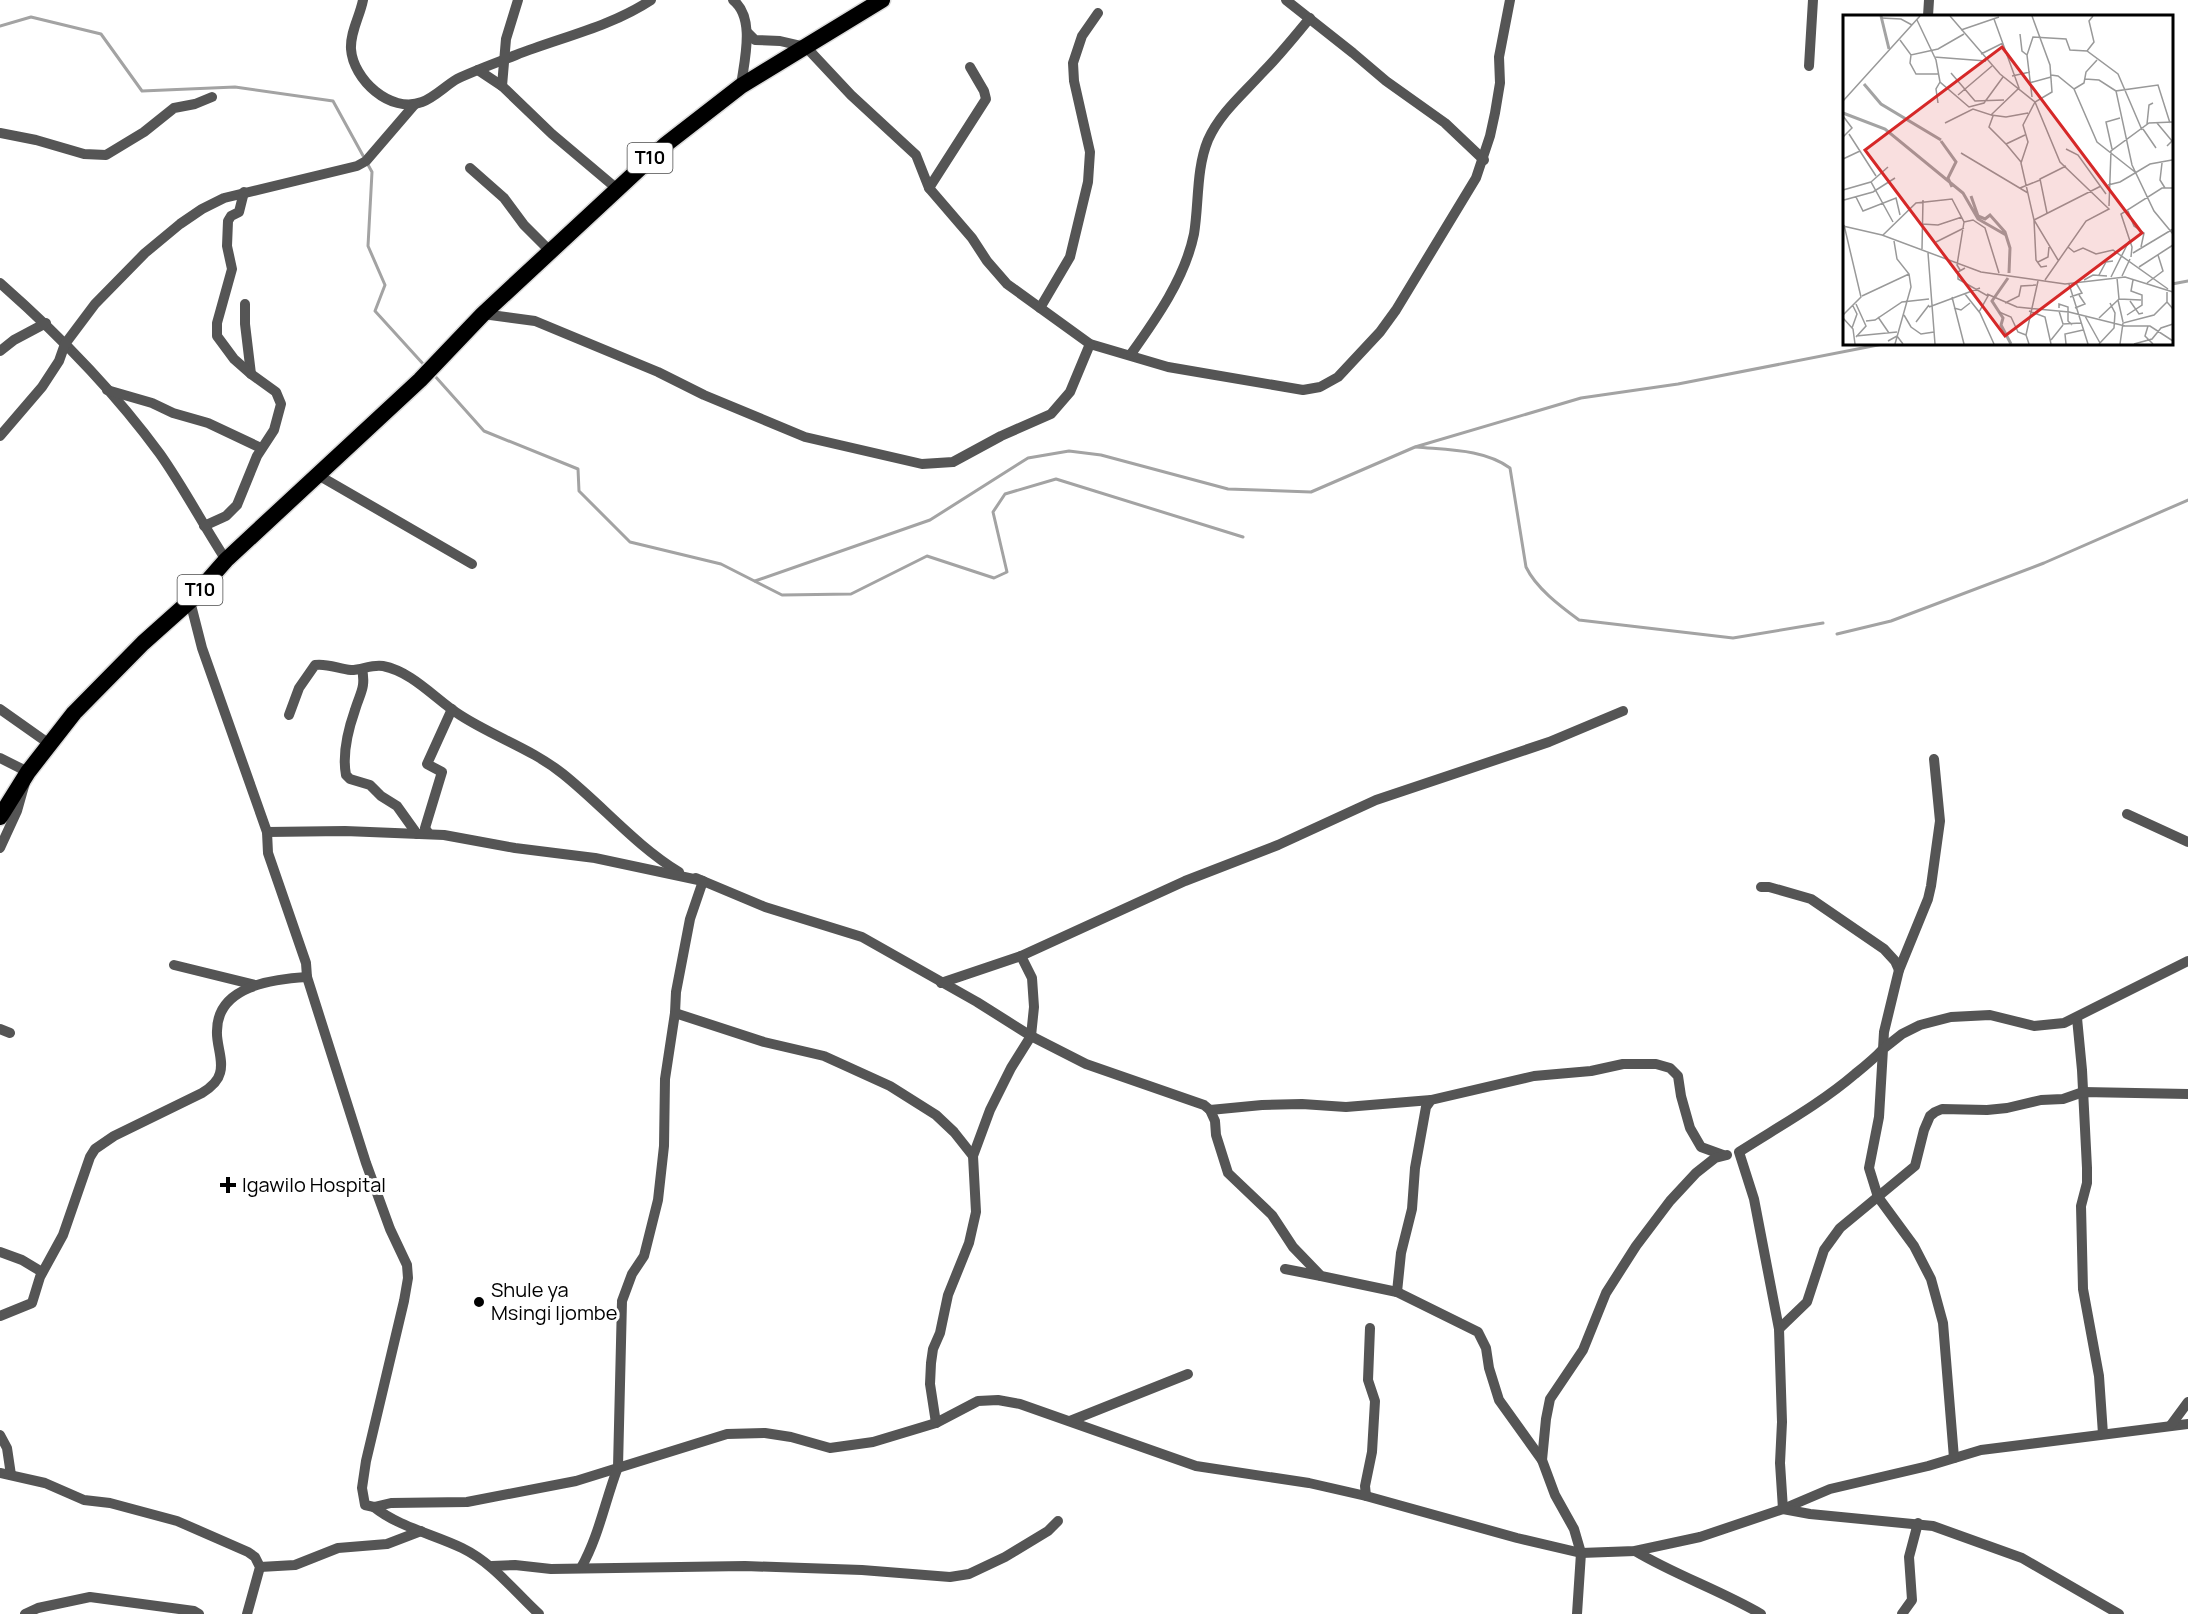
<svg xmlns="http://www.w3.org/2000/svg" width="2188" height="1614" viewBox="0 0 2188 1614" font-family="Manrope,sans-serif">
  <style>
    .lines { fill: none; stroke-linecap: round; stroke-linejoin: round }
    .stream { stroke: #a3a3a3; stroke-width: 3 }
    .highway-casing { stroke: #dbdbdb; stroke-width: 19 }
    .minor { stroke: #555; stroke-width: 10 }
    .highway { stroke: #000; stroke-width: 16 }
    .poi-dot { fill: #000; stroke: #fff; stroke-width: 2 }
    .labels { text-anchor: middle; stroke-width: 6; stroke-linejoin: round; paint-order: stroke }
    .shield { fill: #fff; stroke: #4c4c4c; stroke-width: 1.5 }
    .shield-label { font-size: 18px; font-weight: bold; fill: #000 }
    .poi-label { font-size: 20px; fill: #000; stroke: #fff; text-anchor: start }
    .inset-river { fill: none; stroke: #a3a3a3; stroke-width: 3 }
    .inset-road { fill: none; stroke: #999; stroke-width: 1.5 }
    .view { fill: #d62828; fill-opacity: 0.15; stroke: #d62828; stroke-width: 3 }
    .inset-edge { fill: none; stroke: #000; stroke-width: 3 }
  </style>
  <rect width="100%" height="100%" fill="#fff"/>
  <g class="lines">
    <g class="stream">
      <path d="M0,26L31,17L101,34L142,91L235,87L333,101L372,172L368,246L385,285L375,311L425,366"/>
      <path d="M2172,284L2188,281"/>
      <path d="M434,375L484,431L578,469L579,491L630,542L721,564L782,595L851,594L927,556L994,578L1007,572L993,512L1005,494L1056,479L1243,537"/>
      <path d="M1416,447C1447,450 1484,449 1510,468L1526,567C1536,588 1560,606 1579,620L1733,638L1823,623"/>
      <path d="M755,581L930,520L1028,458L1069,451L1101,455L1228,489L1311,492L1415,447L1581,398L1678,384L1883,344"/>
      <path d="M1837,634L1891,621L2044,563L2188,500"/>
    </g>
    <defs>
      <path id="highway" d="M0,817L28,772L74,713L143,643L190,601L226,560L420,380L483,314L665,145L741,86L882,0"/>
    </defs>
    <use href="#highway" class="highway-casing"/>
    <g class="minor">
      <path d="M363,0C360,16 350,32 351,49C353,79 390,114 422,102C435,97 445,86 457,79C476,70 496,63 516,55C562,37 610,27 651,0"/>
      <path d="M733,0C756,18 744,61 741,86"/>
      <path d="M1286,0L1353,53L1386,81L1445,123L1484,160"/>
      <path d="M1928,16L1929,0"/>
      <path d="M748,33L755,40L780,41L806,47L851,95L916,155L929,188L972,238L987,261L1007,284L1090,344L1168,367L1303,390L1320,387L1338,377L1380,332L1396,310L1476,178L1490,136L1495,113L1500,83L1499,57L1510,0"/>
      <path d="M1809,66L1813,0"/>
      <path d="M478,70L502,86L552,134L616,188"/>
      <path d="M502,86L506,39L518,0"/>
      <path d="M0,133L36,140L84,154L106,155L144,132L174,108L195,104L212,97"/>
      <path d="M470,168L504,198L524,225L549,250"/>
      <path d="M929,188L986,99L984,91L970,67"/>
      <path d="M0,283C58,334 114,391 160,454C184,488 203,525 226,560"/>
      <path d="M245,304V324L251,374"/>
      <path d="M1040,308L1070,257L1088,182L1090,152L1074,81L1073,63L1082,36L1098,13"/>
      <path d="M483,314L535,321L658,372L704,395L805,437L922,464L953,462L1001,436L1051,414L1070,392L1090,344"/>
      <path d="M0,351L14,340L46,323"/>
      <path d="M1131,354C1156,319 1185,278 1194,234C1199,204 1196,169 1208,140C1220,113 1243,94 1262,73C1279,56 1294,37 1310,18"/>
      <path d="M107,390L152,403L173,413L208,423L261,448"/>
      <path d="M0,436L42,387L59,361L65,344L95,304L145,253L180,224L202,209L224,198L357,166L366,161L415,104"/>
      <path d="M318,475L472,564"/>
      <path d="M204,526L226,516L237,505L257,456L274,430L281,404L276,392L251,374L234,359L217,336V323L232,269L227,246L228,221L231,216L239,212L244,192"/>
      <path d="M190,601L202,648L267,832L268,853L306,963L307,977L366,1163L390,1229L407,1265L408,1278L404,1301L366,1461L362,1488L365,1505L374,1507L391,1503L467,1502L576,1481L727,1434L765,1433L791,1437L830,1448L873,1442L936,1423L978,1401L998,1400L1020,1404L1196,1466L1309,1483L1366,1496L1517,1538L1581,1553L1635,1551L1700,1537L1783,1509L1830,1489L1928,1466L1981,1450L2188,1424"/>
      <path d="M362,669C366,688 360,693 355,710C348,730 342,754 346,775L350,779L370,785L381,796L397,806L417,834"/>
      <path d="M0,709L48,743"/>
      <path d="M289,715L299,688L315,665C327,663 339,669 351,670C362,670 372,664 383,666C413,672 435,699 460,715C494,737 532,749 563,774C603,806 635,845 679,872"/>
      <path d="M0,758L28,772L17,811L0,848"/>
      <path d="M1934,759L1940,821L1931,886L1928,899L1899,970L1884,1032L1883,1049C1875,1058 1865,1066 1855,1074C1820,1104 1778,1127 1739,1152L1754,1199L1779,1329L1782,1422L1780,1463L1783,1509L1810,1514L1933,1526L2022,1558L2119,1614"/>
      <path d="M2127,814L2188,842"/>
      <path d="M267,832L345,831L444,835L515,848L595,858L703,881L765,907L862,937L977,1002L1031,1036L1086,1064L1204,1105L1210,1110L1215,1121L1216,1135L1228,1173L1272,1215L1293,1247L1321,1276L1397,1292L1478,1332L1486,1348L1489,1368L1499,1400L1542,1460L1555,1495L1574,1529L1581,1553L1577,1614"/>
      <path d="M429,834L425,828L442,772L427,764L452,709"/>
      <path d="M1761,887H1769L1811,899L1884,949L1895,961L1899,970"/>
      <path d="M174,965L255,985"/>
      <path d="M941,983L1021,956L1185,881L1278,845L1376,800L1549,742L1623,711"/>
      <path d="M675,1013L764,1042L824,1056L890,1086L936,1115L954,1132L973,1156L976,1212L969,1243L948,1295L940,1333L933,1349L931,1363L930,1384L936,1423"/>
      <path d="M2077,1018L2082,1070L2087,1168V1183L2081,1206L2083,1289L2099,1376L2103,1434"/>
      <path d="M0,1029L10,1033"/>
      <path d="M1210,1110L1262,1105L1302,1104L1346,1107L1431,1100"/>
      <path d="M973,1156L990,1110L1011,1068L1031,1036L1034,1007L1032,978L1021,956"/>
      <path d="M0,1252L22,1260L42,1272"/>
      <path d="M1285,1269L1321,1276"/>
      <path d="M1397,1292L1401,1253L1412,1209L1415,1168L1426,1107L1431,1100L1534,1076L1591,1071L1623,1064H1656L1670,1068L1678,1076L1681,1096L1690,1128L1701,1147L1723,1155"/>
      <path d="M0,1316L32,1303L40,1277L63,1235L90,1157L95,1149L114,1136L202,1093C210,1088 218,1082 220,1073C224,1060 216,1044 217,1031C217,986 273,979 307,977"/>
      <path d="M1779,1329L1807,1302L1824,1250L1840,1228L1915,1166L1924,1130L1930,1116L1935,1112L1942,1109L1987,1110L2007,1108L2041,1100L2063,1099L2083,1092L2188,1094"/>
      <path d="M1070,1421L1188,1374"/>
      <path d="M2171,1425L2188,1402"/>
      <path d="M0,1435L7,1448L11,1475"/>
      <path d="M1954,1458L1943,1323L1931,1279L1914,1246L1878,1197L1869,1168L1879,1117L1883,1049L1902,1034L1920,1025L1951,1017L1990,1015L2034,1026L2064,1023L2188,961"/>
      <path d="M1542,1460L1546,1419L1550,1399L1583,1350L1606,1293L1636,1246L1670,1201L1696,1173L1715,1158L1727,1155"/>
      <path d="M0,1473L45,1483L84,1500L110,1503L177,1521L248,1552L255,1557L260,1567L247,1614"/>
      <path d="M1366,1496L1365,1486L1372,1452L1375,1401L1368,1380L1370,1328"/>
      <path d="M374,1507C399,1527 433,1534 462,1548C493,1563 514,1591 539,1614"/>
      <path d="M1635,1551C1675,1575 1720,1590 1761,1614"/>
      <path d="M492,1566L515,1565L551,1569L745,1566L862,1570L950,1577L969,1574L1005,1557L1048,1531L1058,1521"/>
      <path d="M260,1567L295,1565L338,1548L387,1544L421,1531"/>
      <path d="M581,1568C599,1536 605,1501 618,1467L622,1301L632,1274L644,1256L658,1200L664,1146L665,1079L675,1013L676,992L690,919L703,881L696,878"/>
      <path d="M25,1614L38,1608L90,1597L194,1611L199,1614"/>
      <path d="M1902,1614L1912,1600L1909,1557L1918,1523"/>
    </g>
    <use href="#highway" class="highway"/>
  </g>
  <g class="poi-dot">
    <path d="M225 1176h6v6h6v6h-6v6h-6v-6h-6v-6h6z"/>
    <circle cx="479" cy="1302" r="6"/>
  </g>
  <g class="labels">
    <g class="shield">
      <rect x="627.5" y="143" width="45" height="30" rx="4.5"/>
      <rect x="177.5" y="575" width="45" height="30" rx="4.5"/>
    </g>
    <g class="shield-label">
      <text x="650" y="164">T10</text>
      <text x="200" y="596">T10</text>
    </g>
    <g class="poi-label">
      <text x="242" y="1192">Igawilo Hospital</text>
      <text x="491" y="1297">Shule ya<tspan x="491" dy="23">Msingi Ijombe</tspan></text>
    </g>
  </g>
  <g transform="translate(1843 15)">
    <rect width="330" height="330" fill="#fff"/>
    <path class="inset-river" d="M38,1L46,34M21,69L38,89L98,125M0,98L42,114L120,178L135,204L163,220M98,126L113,147L105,163L109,172M128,181L135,201L142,204L147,200L162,217L167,233L166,258M165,263L149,286L160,303L158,310L168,329"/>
    <path class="inset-road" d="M107,1L157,59L192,87L217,147L266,194L243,206L202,265M189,1L207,50L209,77L192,87L180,110L185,127L178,148L191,205L215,245M38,3L58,4L69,10M74,5L93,45L97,67L126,92L141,88L160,62M118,15L156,2M177,19L179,36L184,40M57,25L68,40L95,34L121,19M244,36L251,27L246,6L250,1M138,39L160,28M68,40L67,48L73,59H95M91,42L143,46M108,58L132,86L161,85M208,60L215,61L231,74L254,127L292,157M169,61L187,57M242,64L256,65L273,76M186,68L208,62M231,74L241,68L243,57L254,45M115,80L149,51M189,82L184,40L190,22L223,24L227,35L244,36L275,59L299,115M0,86L77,1M95,88L93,74L97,67M148,100L163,102L185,98M0,101L9,113L0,122M150,101L146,112L163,129L182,120M102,108L130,94L148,100L176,73L151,4M314,108L329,126L324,131M327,108L315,70L273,76L289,150L311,196L330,219M304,109L306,90L310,88M300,114L313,133M6,119L33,161M163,129L178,147M223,134L235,140L263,179M269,134L263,107L277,103M118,138L185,178M0,144L17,136M319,148L317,165L322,173M28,167L45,152M265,170L277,167L307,149L329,145M177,173L197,165M0,175L28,167L50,207M13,182L20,196L53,183L57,200M1,185L30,177L52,163M266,191L268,136L306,108L330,107M285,196L291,211L301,218L298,232M204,198L197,164L223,151M121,207L130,205L142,213L156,258M79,209L95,210L119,202M0,211L39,220L138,257L222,269L282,262L330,277M40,220L73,188L109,184L121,207L114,250L117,255M51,226L54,244L66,259L68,272L52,329M93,227L121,213M225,232L231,237L240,233L253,239L270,235L325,274M79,234L80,185M85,238L92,329M290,238L330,214M288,242L289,232L278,199L319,173H330M195,247L205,242L206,232M204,251L198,252L193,245L191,205L258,171M296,252L330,230M122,253L115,257V264L145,281L136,297M256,260L263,247L270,246M279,261L287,244M268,262L286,226M274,263L276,284M241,265L250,260L264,261M304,268L320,256L315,240M226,269L245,329M324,277V287L330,294M122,279L137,298L151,329M144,279L174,292L226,297L282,311H307L330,326M19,281L66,259M109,282L121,329M227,282L239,278L233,268M276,284L298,285M275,285L280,307M287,286L296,299L300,298M162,288L176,281L178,271L193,270M86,292L137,273M111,293L118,295L127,288M216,293V289L225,292V306L229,310M232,293L242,289L236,280M186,296L202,302L208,329M216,296L220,309L238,308M156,297L168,302L175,317L183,320M0,300L18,282L1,210M61,300L68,312L78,319L91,317M284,300L299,290V280L288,276L290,265M242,301L257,328M35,302L46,318M0,303L10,314L12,329M256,303L276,284M23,306L32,305L59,287L86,284M73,307L86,290M305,311L302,321L310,329M9,313L14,299L10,291M13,321L54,317M13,322L23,311L13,289M208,325L220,310M45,326L54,321L60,329M186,329L183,320L195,266M223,329L222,319L240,315M256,329L271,313L272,298L267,288M277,329L280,308L311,300L324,287M291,329L309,324L318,313L330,309"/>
    <path class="view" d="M159,32L299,218L162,321L22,135Z"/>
    <rect width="330" height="330" class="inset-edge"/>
  </g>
</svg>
